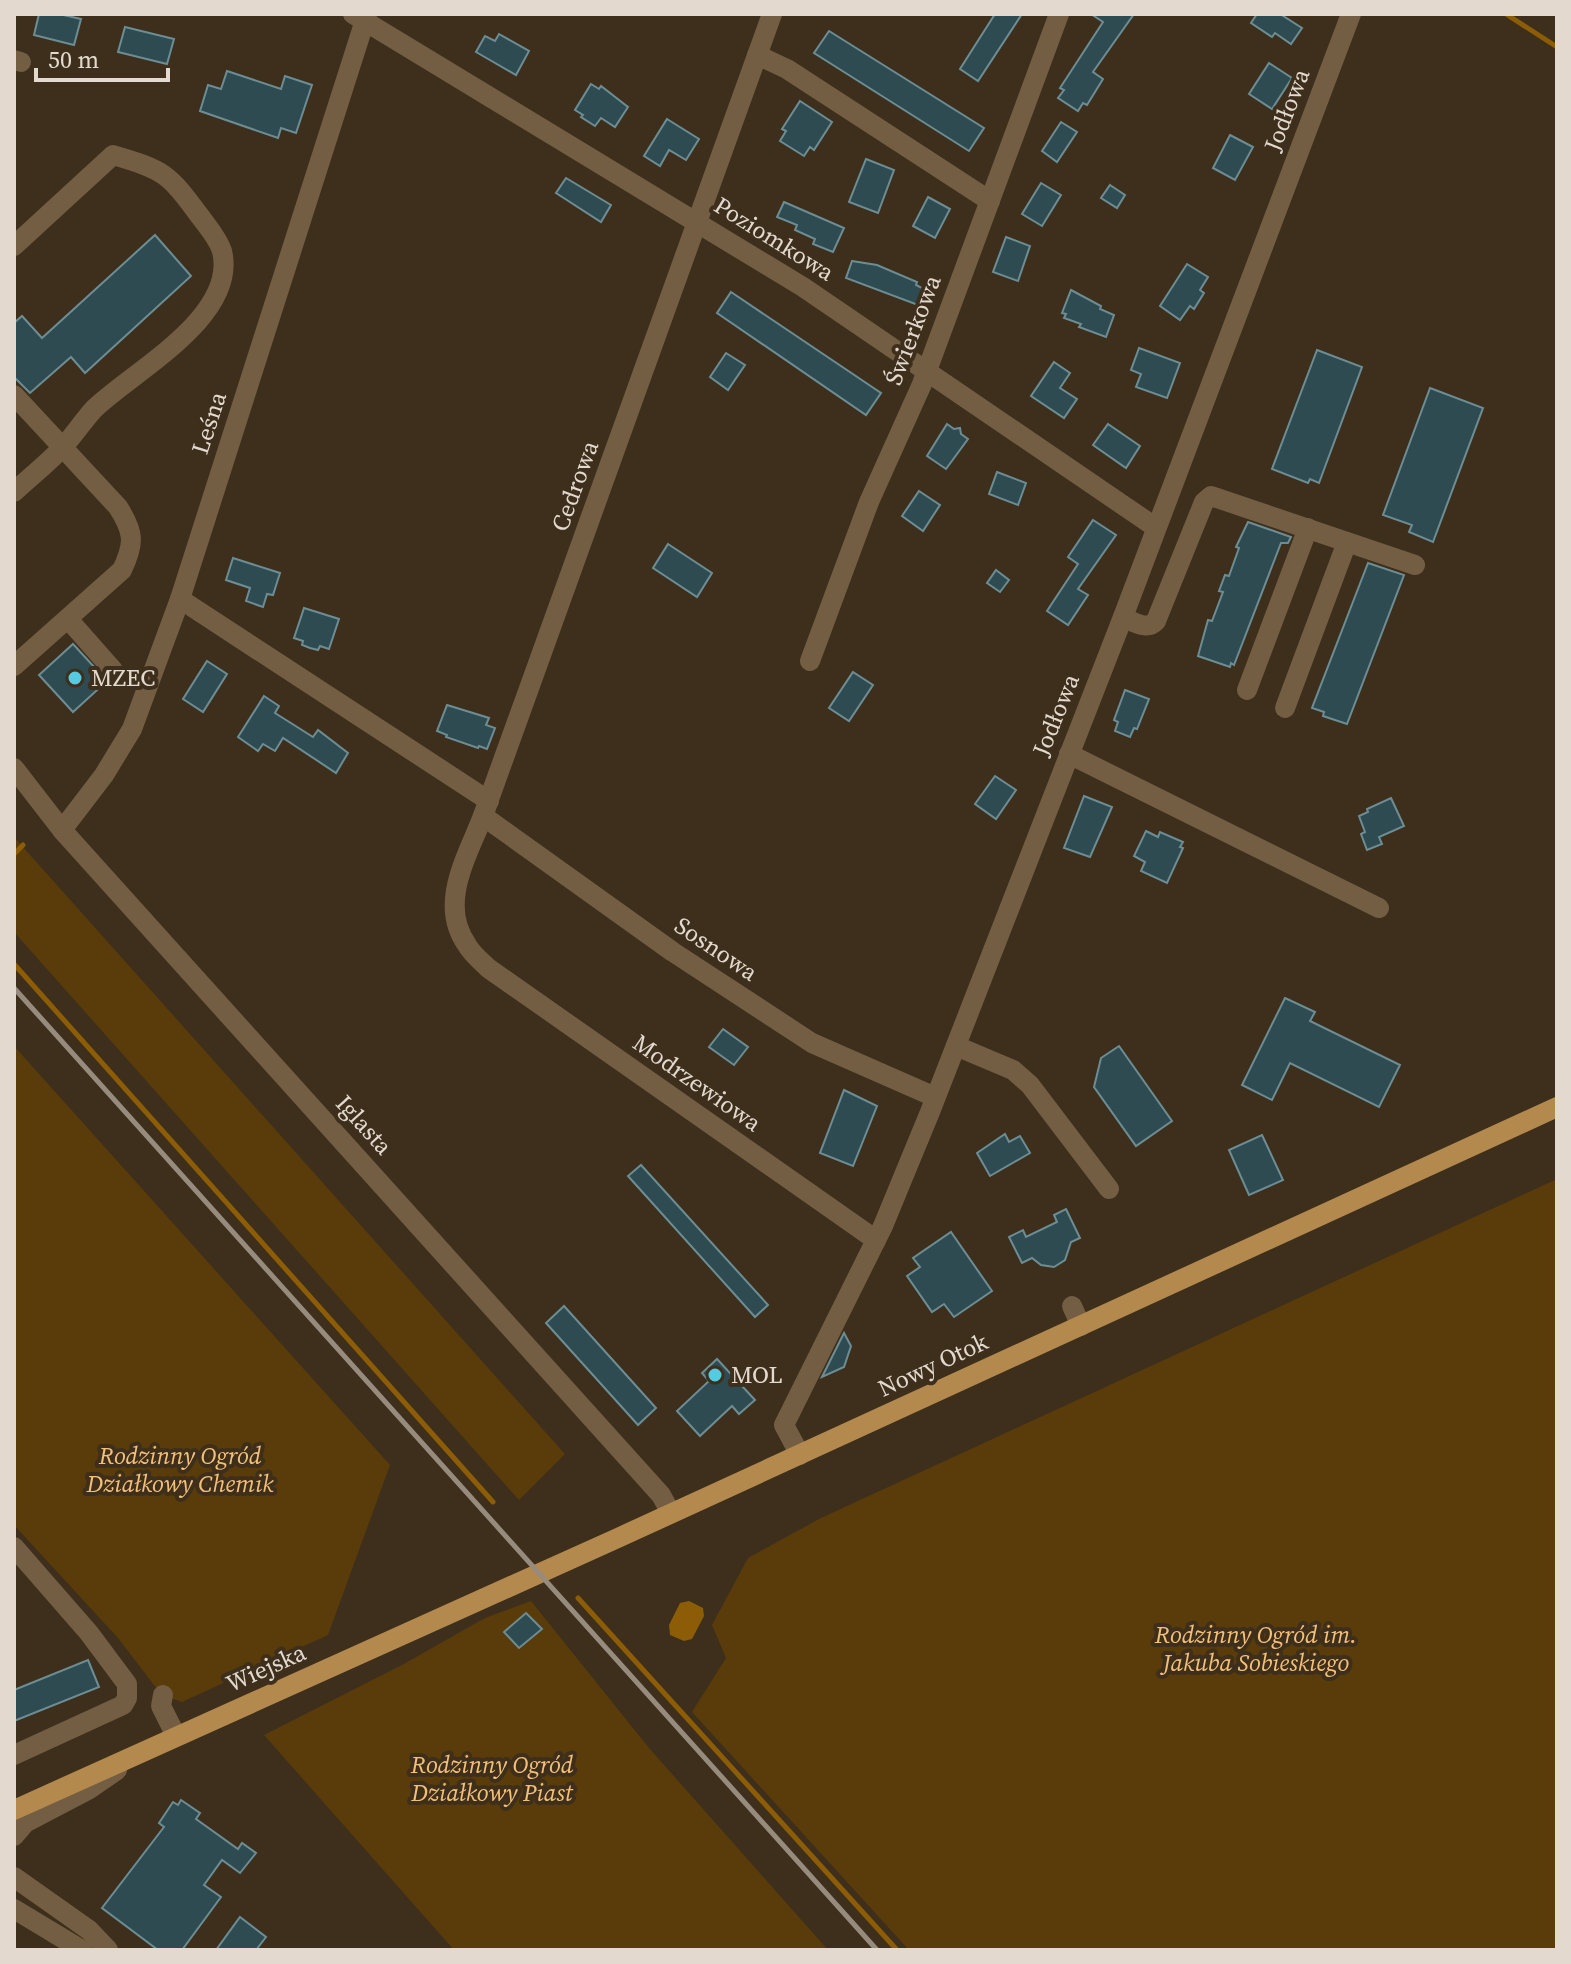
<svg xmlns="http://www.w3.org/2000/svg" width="1571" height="1964" viewBox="0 0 1571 1964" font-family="'Source Serif 4',serif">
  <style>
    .green { fill: #5a3c0b }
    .water { fill: #8c5d06 }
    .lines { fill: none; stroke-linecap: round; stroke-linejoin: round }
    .stream { stroke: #8c5d06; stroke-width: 5 }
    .building { fill: #2d4b51; stroke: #6d8d94; stroke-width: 2 }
    .minor { stroke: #735e43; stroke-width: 20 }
    .major { stroke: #b3894e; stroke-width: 20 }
    .rail { stroke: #978b7d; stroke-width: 5 }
    .poi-dot { fill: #55cae0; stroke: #3d2f1c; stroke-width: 3 }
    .labels { text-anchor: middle; stroke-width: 8; stroke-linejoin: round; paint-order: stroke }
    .street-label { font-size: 24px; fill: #e3d9ce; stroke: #3d2f1c }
    .poi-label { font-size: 24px; fill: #e3d9ce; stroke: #3d2f1c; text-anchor: start }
    .park-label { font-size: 24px; font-style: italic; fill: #f5c076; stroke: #3d2f1c }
  </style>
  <rect width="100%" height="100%" fill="#3d2f1c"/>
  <g class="green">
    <path d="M14,837L565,1454L519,1500L14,932Z"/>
    <path d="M14,1046L390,1465L328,1635L182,1702L163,1695L157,1689L118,1638L14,1525Z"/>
    <path d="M1557,1179V1950H909L692,1712L726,1658L712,1625L748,1558L821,1518Z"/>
    <path d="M531,1601L649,1748L828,1950H454L264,1735L402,1665L485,1618Z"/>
  </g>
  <path class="water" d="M689,1601L703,1608L704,1616L692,1639L684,1641L670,1635L669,1625L680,1603Z"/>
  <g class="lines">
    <g class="stream">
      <path d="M1506,14L1557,47"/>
      <path d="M14,854L23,845"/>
      <path d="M14,964L493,1502"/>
      <path d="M578,1598L897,1950"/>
    </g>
  </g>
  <g class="building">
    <path d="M39,14H59L81,19L74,45L34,35Z"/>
    <path d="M995,14H1022L978,81L960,69Z"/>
    <path d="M1091,14H1134L1093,72L1103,79L1087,105L1083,103L1078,111L1058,98L1064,90L1060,88L1103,22Z"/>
    <path d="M1257,14H1280L1302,28L1291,44L1275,33L1272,37L1251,23Z"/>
    <path d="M125,27L174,39L167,64L118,52Z"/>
    <path d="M829,31L984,128L969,151L814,53Z"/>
    <path d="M499,34L529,51L516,75L476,52L485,36L495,41Z"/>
    <path d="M1269,63L1292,78L1272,109L1249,94Z"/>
    <path d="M227,71L281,89L285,76L312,85L296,133L281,128L278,138L200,111L208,85L221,89Z"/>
    <path d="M591,84L599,89L601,86L628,107L615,127L601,118L595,126L581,117L583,115L575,110Z"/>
    <path d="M800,101L832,122L814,150L810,147L804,156L780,141L786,131L782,129Z"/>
    <path d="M667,119L699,139L686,160L669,150L660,166L644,156Z"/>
    <path d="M1061,122L1077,132L1057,162L1042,151Z"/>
    <path d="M1230,135L1253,147L1235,180L1213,168Z"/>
    <path d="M866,159L894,170L878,213L849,202Z"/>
    <path d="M566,178L611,205L601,222L556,193Z"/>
    <path d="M1041,183L1061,195L1042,226L1022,214Z"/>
    <path d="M1110,185L1125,195L1117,208L1101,198Z"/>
    <path d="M928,197L950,209L935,238L913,226Z"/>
    <path d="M784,202L844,228L833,252L813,244L815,239L795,230L797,225L777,217Z"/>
    <path d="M155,235L191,276L85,373L71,357L30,393L14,377V323L22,316L42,338Z"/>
    <path d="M1006,237L1030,246L1018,281L993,272Z"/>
    <path d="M852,261L877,265L917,282L916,285L924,289L918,305L846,278Z"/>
    <path d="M1187,264L1208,277L1200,290L1204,293L1194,309L1190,306L1180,320L1160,306Z"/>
    <path d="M1071,290L1101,306L1100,309L1114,315L1106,337L1079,327L1081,324L1064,318L1066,314L1062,313Z"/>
    <path d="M731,292L881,393L866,415L717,313Z"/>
    <path d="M1139,348L1180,363L1167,398L1136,387L1141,374L1131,370Z"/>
    <path d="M1317,350L1362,367L1319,483L1310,479L1308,483L1272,469Z"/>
    <path d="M726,353L745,365L728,390L710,377Z"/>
    <path d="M1054,362L1070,373L1060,388L1077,399L1064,418L1031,396Z"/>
    <path d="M1430,388L1483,408L1433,542L1409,532L1412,525L1383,515Z"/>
    <path d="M947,424L954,429L960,428L961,434L968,439L946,469L927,456Z"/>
    <path d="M1108,424L1140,446L1126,468L1093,445Z"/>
    <path d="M997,472L1026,483L1018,505L989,494Z"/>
    <path d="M919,491L940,505L923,531L902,516Z"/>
    <path d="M1093,520L1116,535L1078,589L1088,595L1068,625L1047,611L1078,564L1068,557Z"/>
    <path d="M1248,522L1291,537L1288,543H1281L1234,665L1231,663L1230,667L1198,656L1208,620L1212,621L1223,592L1219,591L1225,575L1229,576L1239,548L1236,547Z"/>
    <path d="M668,544L712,573L697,597L653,568Z"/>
    <path d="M233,558L280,573L273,595L267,594L263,607L246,601L250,588L226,580Z"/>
    <path d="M1368,563L1404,575L1347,724L1323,716L1324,712L1312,708Z"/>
    <path d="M996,570L1009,580L1000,592L987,583Z"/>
    <path d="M304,608L339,619L329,649L320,646L318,650L310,648L302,645L303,641L294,638Z"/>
    <path d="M73,644L107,681L73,712L39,675Z"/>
    <path d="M207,661L227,674L203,712L183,699Z"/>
    <path d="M853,672L873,685L849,721L829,708Z"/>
    <path d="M1125,690L1149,699L1137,729L1134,728L1130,737L1115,731L1118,722L1114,720Z"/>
    <path d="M264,696L279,706L275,713L313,737L318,730L348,753L336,773L283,738L275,751L263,744L258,751L238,737Z"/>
    <path d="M447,705L489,718L486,725L495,728L487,749L479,746L478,748L446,737L447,735L437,731Z"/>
    <path d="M995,776L1016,790L996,819L975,804Z"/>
    <path d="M1084,796L1112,807L1090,857L1064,848Z"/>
    <path d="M1391,798L1404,826L1379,837L1382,844L1367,850L1361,834L1365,832L1359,816L1368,812L1367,809Z"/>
    <path d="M1146,831L1158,837L1160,832L1183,842L1180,847L1183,848L1167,883L1141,871L1145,862L1134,856Z"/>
    <path d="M1285,998L1315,1012L1310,1021L1400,1065L1379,1107L1290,1063L1272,1100L1242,1085Z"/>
    <path d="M723,1029L748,1047L734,1065L709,1047Z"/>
    <path d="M1119,1046L1172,1121L1136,1146L1094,1087L1101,1058Z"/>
    <path d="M844,1090L877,1106L853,1166L820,1153Z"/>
    <path d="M1005,1134L1009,1142L1020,1136L1030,1153L990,1176L977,1153Z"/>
    <path d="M1262,1135L1283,1180L1249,1195L1229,1150Z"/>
    <path d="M641,1165L768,1305L755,1317L628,1176Z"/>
    <path d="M1066,1209L1080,1238L1071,1242L1065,1260L1054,1267L1041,1265L1032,1258L1022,1263L1009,1237L1023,1230L1026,1237L1057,1222L1054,1215Z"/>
    <path d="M951,1232L992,1291L954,1317L944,1304L932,1312L907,1276L920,1267L913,1258Z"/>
    <path d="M564,1306L656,1408L638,1425L546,1323Z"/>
    <path d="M844,1333L851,1346L844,1367L822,1377Z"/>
    <path d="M717,1359L755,1400L739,1414L732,1406L700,1436L677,1411L709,1381L702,1373Z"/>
    <path d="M526,1613L542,1629L519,1648L504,1632Z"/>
    <path d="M88,1660L99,1687L14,1721V1690Z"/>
    <path d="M181,1800L200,1813L196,1819L238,1849L242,1843L256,1853L240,1873L222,1860L204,1885L221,1897L182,1950H158L102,1908L164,1827L159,1823L173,1802L178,1805Z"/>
    <path d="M240,1917L266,1937L256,1950H216Z"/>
  </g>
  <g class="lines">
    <g class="minor">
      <path d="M353,14L803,287L1155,527"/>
      <path d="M772,14L483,816C467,857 438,904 467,945C472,954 481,961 488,968L876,1240"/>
      <path d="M757,55L787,69L990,201"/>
      <path d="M14,60L21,62"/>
      <path d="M14,246L113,155C164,170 168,173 199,215C207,226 218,238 222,251C238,317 133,371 94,409C83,421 74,435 63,447C48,463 30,477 14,492"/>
      <path d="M14,395L118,507C134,532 135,543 122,570L14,666"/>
      <path d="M180,599L489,801"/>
      <path d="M1123,617C1133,622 1147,631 1156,621L1204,502L1211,496L1415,565"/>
      <path d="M68,619L113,670"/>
      <path d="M810,661L869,502L922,384L1059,14"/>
      <path d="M1247,690L1308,528"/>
      <path d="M1285,708L1347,542"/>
      <path d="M1069,754L1379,908"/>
      <path d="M14,768L62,830L661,1495L671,1513"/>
      <path d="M483,816L673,952L812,1043L935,1097"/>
      <path d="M62,830L104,775L132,729L180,599L367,14"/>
      <path d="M956,1046L1013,1070L1030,1085L1109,1189"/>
      <path d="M1072,1306L1081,1326"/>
      <path d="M800,1455L784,1425L883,1226L930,1112L1123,617L1351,14"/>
      <path d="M14,1547L89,1633L127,1684V1698L123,1705L14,1755"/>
      <path d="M163,1695L161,1706L176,1736"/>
      <path d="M14,1836L25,1823L88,1790L117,1770"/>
      <path d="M14,1877L89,1930L108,1950"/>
      <path d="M14,1909L82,1950"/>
    </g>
    <path class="major" d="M14,1810L620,1537L1557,1107"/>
    <path class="rail" d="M14,988L877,1950"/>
  </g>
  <g class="poi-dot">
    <circle cx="75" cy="678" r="8"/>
    <circle cx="715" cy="1375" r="8"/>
  </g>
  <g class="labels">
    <g class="street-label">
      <text transform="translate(1287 110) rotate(-69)" y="8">Jodłowa</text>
      <text transform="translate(774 239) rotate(32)" y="8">Poziomkowa</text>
      <text transform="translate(913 330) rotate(-69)" y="8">Świerkowa</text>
      <text transform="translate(209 423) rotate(-72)" y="8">Leśna</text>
      <text transform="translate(575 486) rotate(-70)" y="8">Cedrowa</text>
      <text transform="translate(1056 715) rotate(-68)" y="8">Jodłowa</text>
      <text transform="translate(716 949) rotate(34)" y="8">Sosnowa</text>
      <text transform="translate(697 1083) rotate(35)" y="8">Modrzewiowa</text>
      <text transform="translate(364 1125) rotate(48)" y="8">Iglasta</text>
      <text transform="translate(933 1365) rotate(-25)" y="8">Nowy Otok</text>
      <text transform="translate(266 1668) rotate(-24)" y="8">Wiejska</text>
    </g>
    <g class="poi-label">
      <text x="91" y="686">MZEC</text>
      <text x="731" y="1383">MOL</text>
    </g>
    <g class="park-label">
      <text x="180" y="1464">Rodzinny Ogród<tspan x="180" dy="28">Działkowy Chemik</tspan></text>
      <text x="1256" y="1643">Rodzinny Ogród im.<tspan x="1256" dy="28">Jakuba Sobieskiego</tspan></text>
      <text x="492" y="1773">Rodzinny Ogród<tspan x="492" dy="28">Działkowy Piast</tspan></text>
    </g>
  </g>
  <rect width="1571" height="1964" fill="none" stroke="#e3d9ce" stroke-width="32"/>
  <path d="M36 68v12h132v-12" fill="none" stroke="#e3d9ce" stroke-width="4"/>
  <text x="48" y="68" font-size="24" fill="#e3d9ce" stroke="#3d2f1c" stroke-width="6" paint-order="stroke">50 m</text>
</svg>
